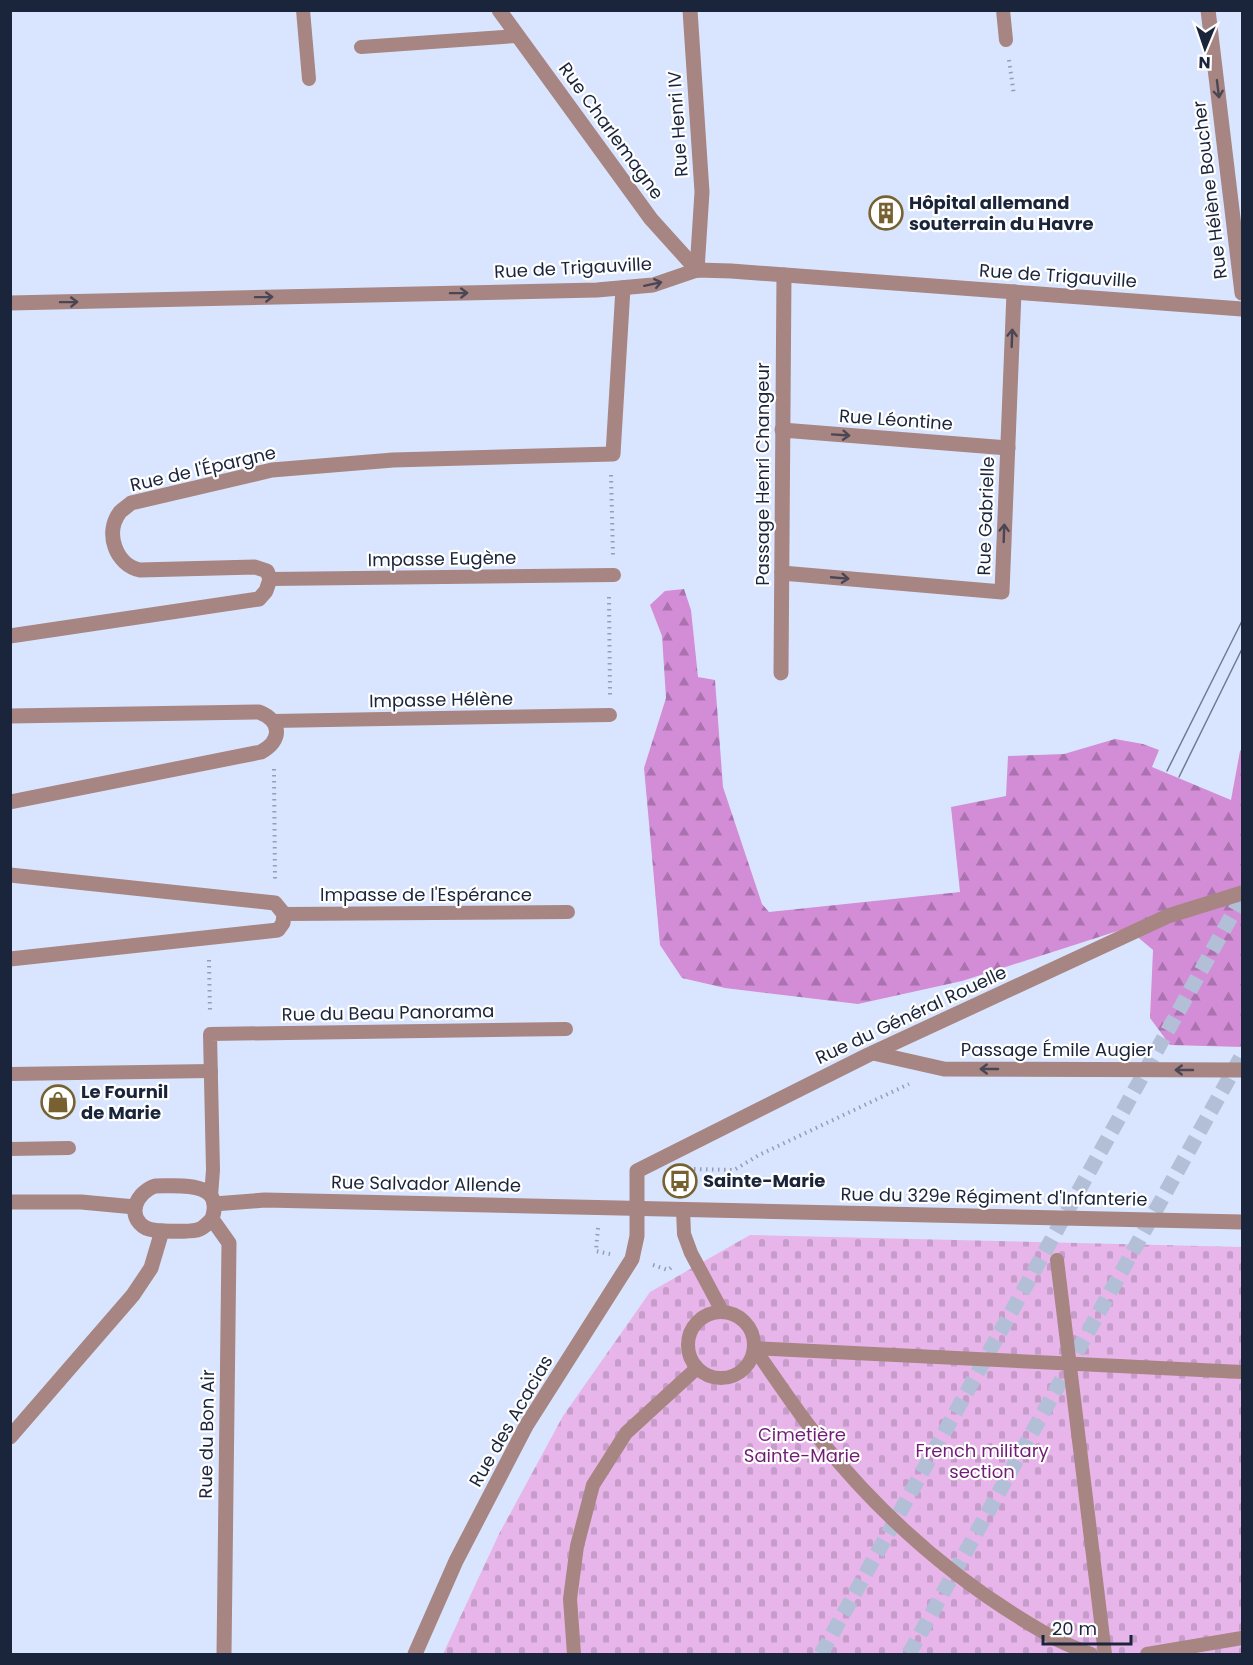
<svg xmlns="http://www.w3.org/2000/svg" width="1253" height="1665" viewBox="0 0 1253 1665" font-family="Poppins,sans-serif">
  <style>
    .forest { fill: url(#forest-firs) }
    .cemetery { fill: url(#cemetery-stones) }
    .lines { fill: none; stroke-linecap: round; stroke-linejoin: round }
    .secondary-tunnel { stroke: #b3bed7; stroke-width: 15; stroke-dasharray: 15 8; stroke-linecap: butt }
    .path { stroke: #939eb7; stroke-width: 4; stroke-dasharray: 1.5 4.5; stroke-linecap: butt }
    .service { stroke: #a78582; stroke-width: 14 }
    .minor { stroke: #a78582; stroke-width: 15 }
    .tertiary { stroke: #a78582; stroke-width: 15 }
    .tram { stroke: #707b93; stroke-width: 1.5 }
    .oneway { stroke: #4b4654 }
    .labels { text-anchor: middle; stroke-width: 4.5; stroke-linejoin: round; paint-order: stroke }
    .street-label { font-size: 18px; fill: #1a243b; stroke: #fff }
    .poi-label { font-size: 18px; font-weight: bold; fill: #1a243b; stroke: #fff; text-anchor: start }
    .park-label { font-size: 18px; fill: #711d77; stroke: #fff }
  </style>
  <defs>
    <pattern id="forest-firs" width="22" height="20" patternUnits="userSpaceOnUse" patternTransform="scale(1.5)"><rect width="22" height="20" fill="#d38cd6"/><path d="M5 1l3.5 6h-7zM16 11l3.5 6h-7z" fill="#aa72af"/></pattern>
    <pattern id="cemetery-stones" width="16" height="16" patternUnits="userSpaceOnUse" patternTransform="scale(1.5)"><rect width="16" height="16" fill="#e8b5ea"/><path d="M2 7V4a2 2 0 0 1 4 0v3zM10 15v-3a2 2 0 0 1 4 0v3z" fill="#c69cca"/></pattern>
  </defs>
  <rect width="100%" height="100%" fill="#d9e5fe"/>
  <path class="forest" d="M684,589L691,610L698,677L715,680L723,787L762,904L769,912L960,892L951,807L1006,796L1008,756L1064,754L1115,739L1143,744L1159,750L1152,767L1231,800L1240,751L1242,749V1047L1170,1045L1150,1018L1153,950L1127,928L962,981L858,1004L725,988L682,978L660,945L644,768L666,698L662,636L650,605L665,591Z"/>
  <path class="cemetery" d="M750,1235L1242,1247V1654H443L499,1534L563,1416L650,1292Z"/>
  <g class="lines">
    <g class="secondary-tunnel">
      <path d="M821,1654L1242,897"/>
      <path d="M909,1654L1242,1055"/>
    </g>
    <g class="path">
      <path d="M1009,60L1014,95"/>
      <path d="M611,475L613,555"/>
      <path d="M609,597L610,695"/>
      <path d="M274,769L275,882"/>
      <path d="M209,960L210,1013"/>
      <path d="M694,1169L734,1170L759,1155L909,1084"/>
      <path d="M598,1228L596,1251L610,1254"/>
      <path d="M653,1265L668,1270L673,1266"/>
    </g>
    <g class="service">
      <path d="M303,10L309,79"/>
      <path d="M1003,10L1006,40"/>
      <path d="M361,47L516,36"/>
      <path d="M270,579L614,575"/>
      <path d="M273,721L610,715"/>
      <path d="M284,914L568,912"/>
      <path d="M10,1074L211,1071"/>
      <path d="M10,1149L69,1148"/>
      <path d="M211,1196L213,1170L210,1034L566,1029"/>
      <path d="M683,1209L684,1234L691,1253L722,1311"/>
      <path d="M1057,1260L1105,1654"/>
      <circle cx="721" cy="1345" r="33"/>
      <path d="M754,1348L1242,1372"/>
      <path d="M754,1348C776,1379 797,1412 821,1441C883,1518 959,1584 1045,1633C1059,1642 1076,1648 1091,1654"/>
      <path d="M574,1654L570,1599L577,1546L593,1485L626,1433L697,1368"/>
      <path d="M1147,1654L1242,1638"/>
    </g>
    <g class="minor">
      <path d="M499,10L651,219L697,270"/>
      <path d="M690,10L702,192L697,270"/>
      <path d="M1208,10L1242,293"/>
      <path d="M10,303L597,290L653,285L697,270L731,271L1242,309"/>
      <path d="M782,430L1008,448"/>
      <path d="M782,573L1002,592L1014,292"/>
      <path d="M10,636L259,599L266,591L270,579L267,571L255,567L140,570C116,565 104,533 120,512C123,509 128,506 131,503L272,470L393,460L613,454L623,288"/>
      <path d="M781,673L784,275"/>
      <path d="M10,716L259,712C282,721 282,741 261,752L10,802"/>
      <path d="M10,875L275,903L284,914L283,923L278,930L10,959"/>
      <path d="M873,1053L944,1069L1242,1070"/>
      <path d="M212,1219L229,1243L224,1654"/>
      <path d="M415,1654L456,1561L526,1426L632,1259L637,1236V1171L868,1055L1168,916L1242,893"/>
    </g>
    <g class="tertiary">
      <path d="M155,1186C179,1186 225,1180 212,1219C208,1223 203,1229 197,1230C187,1232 154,1232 146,1228C125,1216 137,1192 155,1186Z"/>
      <path d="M10,1202H81L135,1207"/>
      <path d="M214,1204L265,1200L1242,1222"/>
      <path d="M10,1437L133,1295L151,1268L162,1231"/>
    </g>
    <g class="tram">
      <path d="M1167,771L1242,621"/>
      <path d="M1179,777L1242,649"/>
    </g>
  </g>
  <defs><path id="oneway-shaft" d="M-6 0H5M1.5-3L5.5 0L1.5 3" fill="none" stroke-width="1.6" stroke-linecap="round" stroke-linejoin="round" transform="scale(1.5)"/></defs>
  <g class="oneway">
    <use href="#oneway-shaft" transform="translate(1218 89) rotate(83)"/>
    <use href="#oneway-shaft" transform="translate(653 284) rotate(-12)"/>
    <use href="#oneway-shaft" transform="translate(459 293) rotate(-1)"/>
    <use href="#oneway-shaft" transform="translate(264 297) rotate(-1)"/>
    <use href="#oneway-shaft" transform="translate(69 302) rotate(-1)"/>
    <use href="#oneway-shaft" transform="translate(1012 338) rotate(-88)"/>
    <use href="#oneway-shaft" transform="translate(841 435) rotate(4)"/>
    <use href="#oneway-shaft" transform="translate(1004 533) rotate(-88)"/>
    <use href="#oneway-shaft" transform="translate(840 578) rotate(5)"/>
    <use href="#oneway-shaft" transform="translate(989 1069) rotate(-180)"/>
    <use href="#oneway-shaft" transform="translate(1184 1070) rotate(-180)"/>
  </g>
  <defs>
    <symbol id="building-ring" viewBox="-11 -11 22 22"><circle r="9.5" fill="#fff" stroke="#776130" stroke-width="1.5"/><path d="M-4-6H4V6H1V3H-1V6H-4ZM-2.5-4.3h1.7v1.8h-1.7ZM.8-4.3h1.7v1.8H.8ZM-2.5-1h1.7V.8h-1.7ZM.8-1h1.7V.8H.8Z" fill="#776130"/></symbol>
    <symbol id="shop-ring" viewBox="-11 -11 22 22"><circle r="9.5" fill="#fff" stroke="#776130" stroke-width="1.5"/><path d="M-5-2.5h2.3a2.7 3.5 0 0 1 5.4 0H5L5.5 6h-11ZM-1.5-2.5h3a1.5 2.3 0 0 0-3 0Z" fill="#776130"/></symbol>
    <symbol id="bus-ring" viewBox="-11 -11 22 22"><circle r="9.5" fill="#fff" stroke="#776130" stroke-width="1.5"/><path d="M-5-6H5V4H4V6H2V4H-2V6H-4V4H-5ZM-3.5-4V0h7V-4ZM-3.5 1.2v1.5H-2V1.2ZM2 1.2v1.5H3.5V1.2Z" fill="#776130"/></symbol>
  </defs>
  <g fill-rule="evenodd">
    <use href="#building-ring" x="867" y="194" width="38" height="38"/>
    <use href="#shop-ring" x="39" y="1083" width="38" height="38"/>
    <use href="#bus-ring" x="661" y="1162" width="38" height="38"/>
  </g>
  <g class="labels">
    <g class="street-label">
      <text transform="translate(678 124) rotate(-94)" y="6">Rue Henri IV</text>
      <text transform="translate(611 131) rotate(54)" y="6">Rue Charlemagne</text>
      <text transform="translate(1210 190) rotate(-97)" y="6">Rue Hélène Boucher</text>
      <text transform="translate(573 268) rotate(-3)" y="6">Rue de Trigauville</text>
      <text transform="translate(1058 276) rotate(4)" y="6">Rue de Trigauville</text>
      <text transform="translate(896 420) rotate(4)" y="6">Rue Léontine</text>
      <text transform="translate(203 469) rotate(-13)" y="6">Rue de l'Épargne</text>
      <text transform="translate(763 474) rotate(-90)" y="6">Passage Henri Changeur</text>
      <text transform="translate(986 516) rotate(-88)" y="6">Rue Gabrielle</text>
      <text transform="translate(442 559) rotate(-1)" y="6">Impasse Eugène</text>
      <text transform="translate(441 700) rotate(-1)" y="6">Impasse Hélène</text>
      <text x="426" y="901">Impasse de l'Espérance</text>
      <text transform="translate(388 1013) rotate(-1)" y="6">Rue du Beau Panorama</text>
      <text transform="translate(911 1015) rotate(-25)" y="6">Rue du Général Rouelle</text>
      <text x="1057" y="1056">Passage Émile Augier</text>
      <text transform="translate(426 1184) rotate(1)" y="6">Rue Salvador Allende</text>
      <text transform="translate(994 1197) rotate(1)" y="6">Rue du 329e Régiment d'Infanterie</text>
      <text transform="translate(511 1421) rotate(-60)" y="6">Rue des Acacias</text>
      <text transform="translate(207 1434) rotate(-89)" y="6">Rue du Bon Air</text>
    </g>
    <g class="poi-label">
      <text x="909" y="209">Hôpital allemand<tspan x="909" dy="21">souterrain du Havre</tspan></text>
      <text x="81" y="1098">Le Fournil<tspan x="81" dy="21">de Marie</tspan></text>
      <text x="703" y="1187">Sainte-Marie</text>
    </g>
    <g class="park-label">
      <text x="802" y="1441">Cimetière<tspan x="802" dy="21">Sainte-Marie</tspan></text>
      <text x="982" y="1457">French military<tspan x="982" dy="21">section</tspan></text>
    </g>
  </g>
  <rect width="1253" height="1665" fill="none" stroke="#1a243b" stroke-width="24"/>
  <g transform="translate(1205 48) rotate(182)" stroke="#ffffff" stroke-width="4.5" paint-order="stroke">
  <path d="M0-4.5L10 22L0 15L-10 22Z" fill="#1a243b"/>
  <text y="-9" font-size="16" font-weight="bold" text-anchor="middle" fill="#1a243b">N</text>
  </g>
  <path d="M1043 1635v9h88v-9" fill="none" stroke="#1a243b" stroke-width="3"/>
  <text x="1052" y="1635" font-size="18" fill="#1a243b" stroke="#ffffff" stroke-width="4.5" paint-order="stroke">20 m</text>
</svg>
